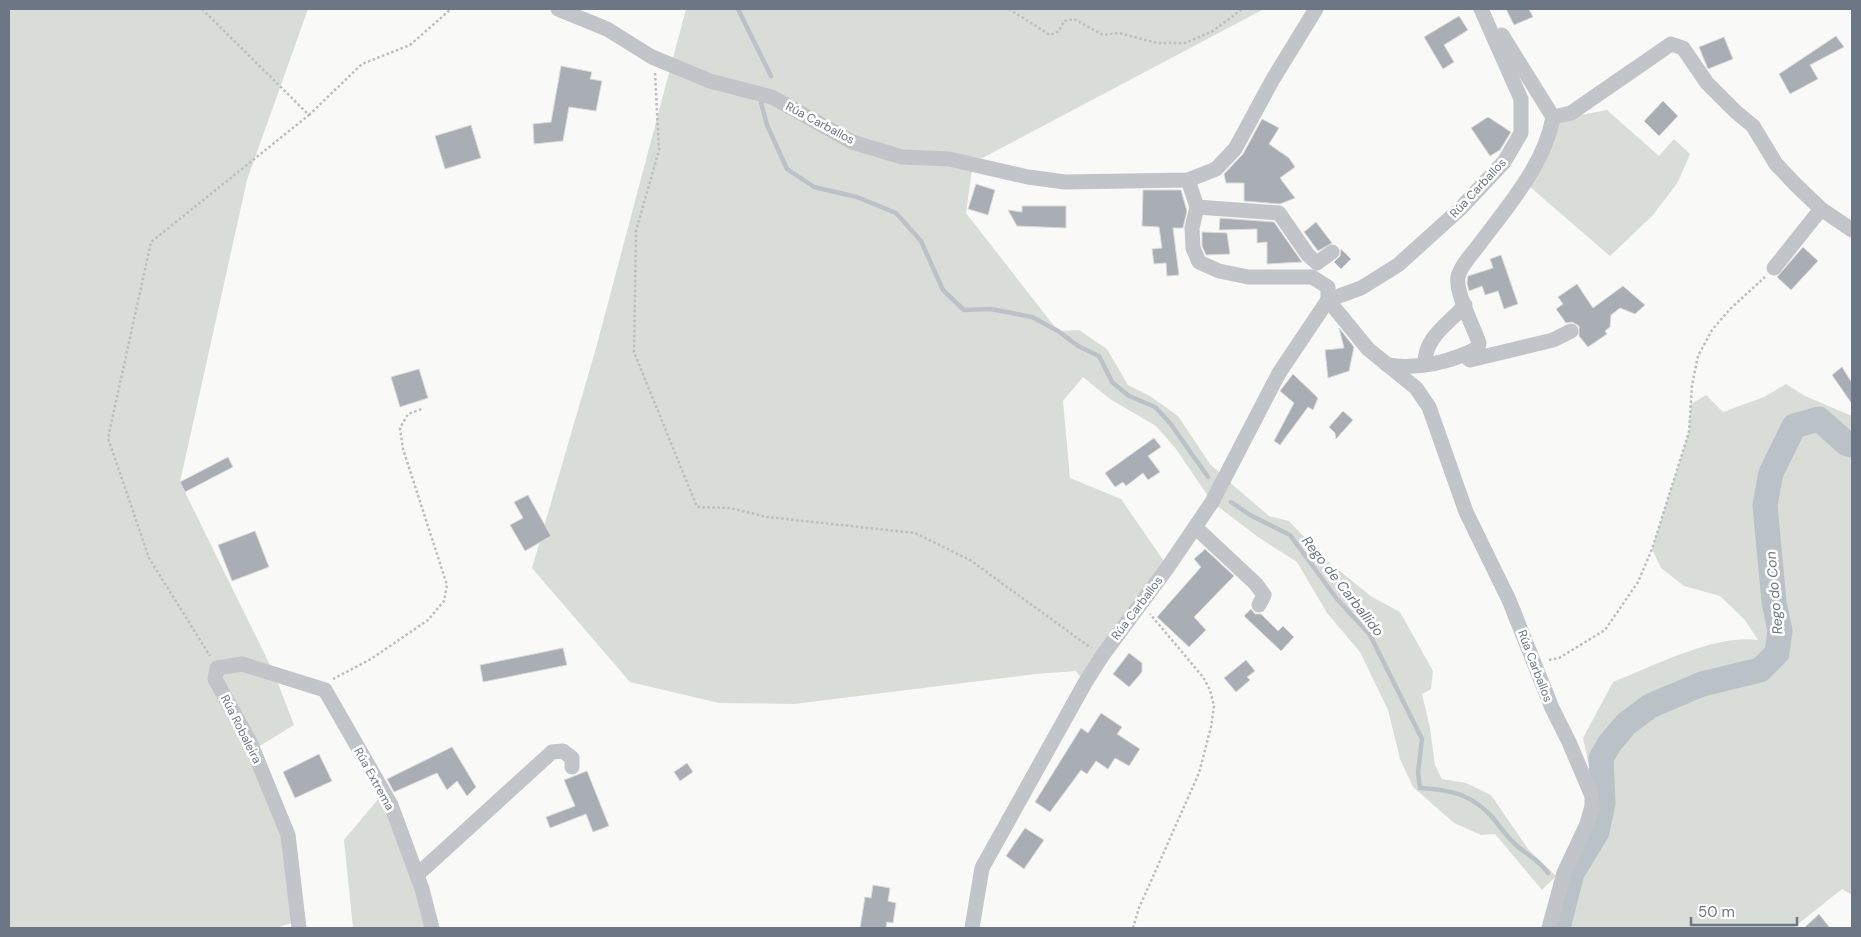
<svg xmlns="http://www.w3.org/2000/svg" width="1861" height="937" viewBox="0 0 1861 937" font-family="'DM Sans',sans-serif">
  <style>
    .green { fill: #d9ddd7 }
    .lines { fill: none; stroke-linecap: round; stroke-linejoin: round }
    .stream { stroke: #bac2c7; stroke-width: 4.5 }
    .river { stroke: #bac2c7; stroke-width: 25 }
    .building { fill: #a9aeb5; stroke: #dbdbd9 }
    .path { stroke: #bbbdc0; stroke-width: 2.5; stroke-dasharray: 2.5 2.5; stroke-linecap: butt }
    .minor { stroke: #c1c4c8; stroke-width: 15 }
    .labels { text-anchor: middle; stroke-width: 5; stroke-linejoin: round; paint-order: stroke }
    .street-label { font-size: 12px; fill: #6c7684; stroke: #fff }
    .water-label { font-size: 14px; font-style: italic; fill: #68767f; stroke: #fff }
  </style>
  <rect width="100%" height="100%" fill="#f9f9f7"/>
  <g class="green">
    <path d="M9,9H308L247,180L180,482L274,673L294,725L253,750L288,835L295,922L276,928H9Z"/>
    <path d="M686,9H1264L973,163L966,213L1058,331L1079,330L1107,349L1128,385L1150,396L1178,416L1210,464L1234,486L1269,516L1289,521L1325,559L1372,597L1400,612L1433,671L1431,689L1422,694L1430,728L1435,765L1442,779L1466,783L1491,795L1528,849L1556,876L1542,890L1495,834L1481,835L1454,823L1413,787L1400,759L1388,710L1360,652L1327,613L1297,562L1258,537L1212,502L1176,449L1156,426L1110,399L1083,377L1063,401L1070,478L1121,499L1168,567L1085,683L1076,671L1036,674L794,704L719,703L630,682L532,568L596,348Z"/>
    <path d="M1607,110L1659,156L1674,139L1690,154L1678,182L1653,215L1610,256L1529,186L1561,119Z"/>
    <path d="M1786,384L1805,396L1852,416V895L1842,889L1793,928H1555L1571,872L1582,853L1598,809L1583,738L1613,682C1654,666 1714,634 1758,640L1745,620L1720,596L1684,586L1661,568L1652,549L1689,432L1691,404L1706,395L1723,412L1764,397Z"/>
    <path d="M379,798L391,805L426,928H353L344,840Z"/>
  </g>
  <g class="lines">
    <g class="stream">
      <path d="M738,9L771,76"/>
      <path d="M761,103L767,125L787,169L814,187L857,197L896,213L921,241L943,290L964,310L991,309L1032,317L1058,331L1078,346L1099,356L1112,382L1129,396L1155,407L1170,423L1208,477"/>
      <path d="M1231,502L1250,515L1290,535L1337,599L1370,635L1422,739L1418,773L1420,788C1451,790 1472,794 1493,818C1500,827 1507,837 1516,845C1527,855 1539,860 1548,873"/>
    </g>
    <path class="river" d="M1558,928L1572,873L1597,832L1603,803L1601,758L1610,743L1626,724L1650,706L1702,684L1760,670L1777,653L1780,631L1774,602L1765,505L1771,473L1794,426L1819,419L1847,444L1852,445"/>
  </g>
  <g class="building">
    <path d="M1506,9H1529L1533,17L1514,25Z"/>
    <path d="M1459,16L1468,30L1444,45L1454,62L1443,69L1424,37Z"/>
    <path d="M1836,36L1844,47L1810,65L1818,79L1790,94L1779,74Z"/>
    <path d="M1724,37L1733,59L1708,69L1699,47Z"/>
    <path d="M561,66L592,72L590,79L602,81L596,111L569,107L563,141L534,144L533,124L551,122Z"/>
    <path d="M1663,101L1678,116L1659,136L1644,121Z"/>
    <path d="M1488,117L1511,132L1500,150L1490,156L1471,128Z"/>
    <path d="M1262,119L1279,128L1269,144L1289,158L1295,167L1280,178L1295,198L1280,204L1244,201V183H1226L1224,174L1243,154Z"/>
    <path d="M471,125L481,158L445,169L435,136Z"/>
    <path d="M976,184L995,190L988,215L968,209Z"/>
    <path d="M1143,190H1181L1187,211L1183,228H1173L1179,275L1167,276L1166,263L1154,264L1152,249L1162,248L1159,227L1142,226Z"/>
    <path d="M1022,206H1066V228L1017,226L1008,210L1022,212Z"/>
    <path d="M1220,218L1274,222L1302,262L1267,264V242L1257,243V229L1219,230Z"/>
    <path d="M1316,222L1332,243L1318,251L1304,232Z"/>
    <path d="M1202,232L1227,233L1230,254L1206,255L1202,246Z"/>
    <path d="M1803,247L1818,261L1791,290L1777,277Z"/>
    <path d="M1341,249L1351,259L1341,269L1334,262L1340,256Z"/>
    <path d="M1501,255L1518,304L1504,309L1498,291L1485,295L1482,286L1469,291L1467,283L1468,276L1493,268L1490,259Z"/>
    <path d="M1577,284L1593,308L1623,286L1645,305L1635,314L1620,308L1611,315L1610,327L1605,331L1607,334L1588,347L1579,336V326L1572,322L1566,323L1556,309L1563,304L1558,297Z"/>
    <path d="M1339,328L1354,347L1349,371L1328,378L1325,350L1344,348Z"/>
    <path d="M1842,367L1852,383V404L1832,375Z"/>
    <path d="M419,369L428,398L400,407L391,377Z"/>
    <path d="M1293,374L1318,398L1313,410L1308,407L1280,445L1274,441L1294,403L1280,391Z"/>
    <path d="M1343,411L1353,420L1336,439L1335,433L1329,427Z"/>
    <path d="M1154,438L1161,447L1148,456L1160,472L1148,480L1143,473L1126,486L1123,482L1115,487L1105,473Z"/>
    <path d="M228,457L233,467L185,492L180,482Z"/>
    <path d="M528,495L551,536L525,551L510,525L523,518L514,502Z"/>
    <path d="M255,531L269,567L232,581L218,545Z"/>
    <path d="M1205,549L1234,576L1194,617L1206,630L1189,647L1157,617L1201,567L1194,559Z"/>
    <path d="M1251,609L1255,614H1261L1278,631L1283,626L1294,637L1281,651L1244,616Z"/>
    <path d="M563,648L567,665L483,682L480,665Z"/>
    <path d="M1129,653L1142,663V672L1129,687L1113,674Z"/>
    <path d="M1246,660L1255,671L1247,677L1250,680L1236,692L1224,678Z"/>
    <path d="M1101,713L1122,727L1117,734L1140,749L1129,766L1115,758L1108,769L1096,761L1087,774L1081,770L1050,812L1035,802L1081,728L1088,733Z"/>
    <path d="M452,747L476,787L467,796L457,781L447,790L437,773L394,792L387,779Z"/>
    <path d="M319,754L332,781L295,798L283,772Z"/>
    <path d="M687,763L693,772L680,781L674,772Z"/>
    <path d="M587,771L609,826L593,832L586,814L550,828L546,817L575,806L564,780Z"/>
    <path d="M1025,828L1044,840L1024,869L1006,856Z"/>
    <path d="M873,885L890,888L888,901L896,903L893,923L887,922L886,928H860L865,897L871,898Z"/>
    <path d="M1819,914L1830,928H1804Z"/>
  </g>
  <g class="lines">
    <g class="path">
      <path d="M202,9L309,115L151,242L108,438L149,558L210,656"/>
      <path d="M1009,9L1050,35L1059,31L1064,21L1074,19L1103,35L1119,33L1157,43H1185L1213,31L1242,9"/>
      <path d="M655,73L659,150L636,231L634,352L697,507L730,508L767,517L915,533L970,560L1091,648"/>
      <path d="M309,115L362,64L410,45L451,9"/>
      <path d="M1549,660L1559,658L1605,630L1638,582L1652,549L1689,432L1692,385L1698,356L1712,330L1730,309L1765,277"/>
      <path d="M333,679L371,659L428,620L444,601L447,585L403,449L400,428L408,414L422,409"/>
      <path d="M1133,928L1139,908L1199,773L1211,727L1214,706L1210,690L1203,677L1150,614"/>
    </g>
    <g class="minor">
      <path d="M558,9L607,29L652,57L710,81L772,97L852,142L902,157L949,159L1028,177L1065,182L1188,180L1216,169L1235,149L1273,79L1316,9"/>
      <path d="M1502,35L1553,117L1571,113L1671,44L1683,48L1707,83L1736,112L1753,126L1776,164L1795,184L1821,209L1852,230"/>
      <path d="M1188,180L1197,207L1192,228L1193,248L1199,262L1219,271L1248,277H1312L1328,287V300L1368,349L1416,388L1429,407L1466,512L1509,600L1552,708L1569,742L1592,796V806L1587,824L1564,873L1549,928"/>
      <path d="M1197,207L1279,213L1308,255L1317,263L1332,252"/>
      <path d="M1774,268L1821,209"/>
      <path d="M1465,356L1470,360L1553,340L1571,331"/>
      <path d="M1425,364C1424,337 1449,324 1465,305"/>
      <path d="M1387,365C1417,370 1451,362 1478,348L1479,343C1474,327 1455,293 1458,277C1460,266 1474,252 1481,242C1508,206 1545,164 1553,117"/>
      <path d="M1195,527L1256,584L1264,595L1259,605"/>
      <path d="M417,875L552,752L563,751L572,758V767"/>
      <path d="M299,928L288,835L250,742L215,679L217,668L242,664L325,690L391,805L422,889L432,928"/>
      <path d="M972,928L982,868L1085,683L1102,656L1168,567L1212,502L1279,373L1328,300L1361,288L1398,265L1460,209L1504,162L1521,133V99L1481,9"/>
    </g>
  </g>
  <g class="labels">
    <g class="street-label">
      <text transform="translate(820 123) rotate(28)" y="4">Rúa Carballos</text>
      <text transform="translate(1478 188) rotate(-47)" y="4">Rúa Carballos</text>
      <text transform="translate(1137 608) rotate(-53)" y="4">Rúa Carballos</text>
      <text transform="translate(1535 666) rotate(69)" y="4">Rúa Carballos</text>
      <text transform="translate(241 729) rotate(63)" y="4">Rúa Robaleira</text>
      <text transform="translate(374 779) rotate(61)" y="4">Rúa Extrema</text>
    </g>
    <g class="water-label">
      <text transform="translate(1343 586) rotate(52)" y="5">Rego de Carballido</text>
      <text transform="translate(1774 593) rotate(-95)" y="5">Rego do Con</text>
    </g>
  </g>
  <rect width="1861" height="937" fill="none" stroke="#6c7684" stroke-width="20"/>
  <path d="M1691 917v8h106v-8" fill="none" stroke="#6c7684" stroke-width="2.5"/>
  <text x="1698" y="917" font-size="15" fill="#6c7684" stroke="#ffffff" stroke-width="4" paint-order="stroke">50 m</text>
</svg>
